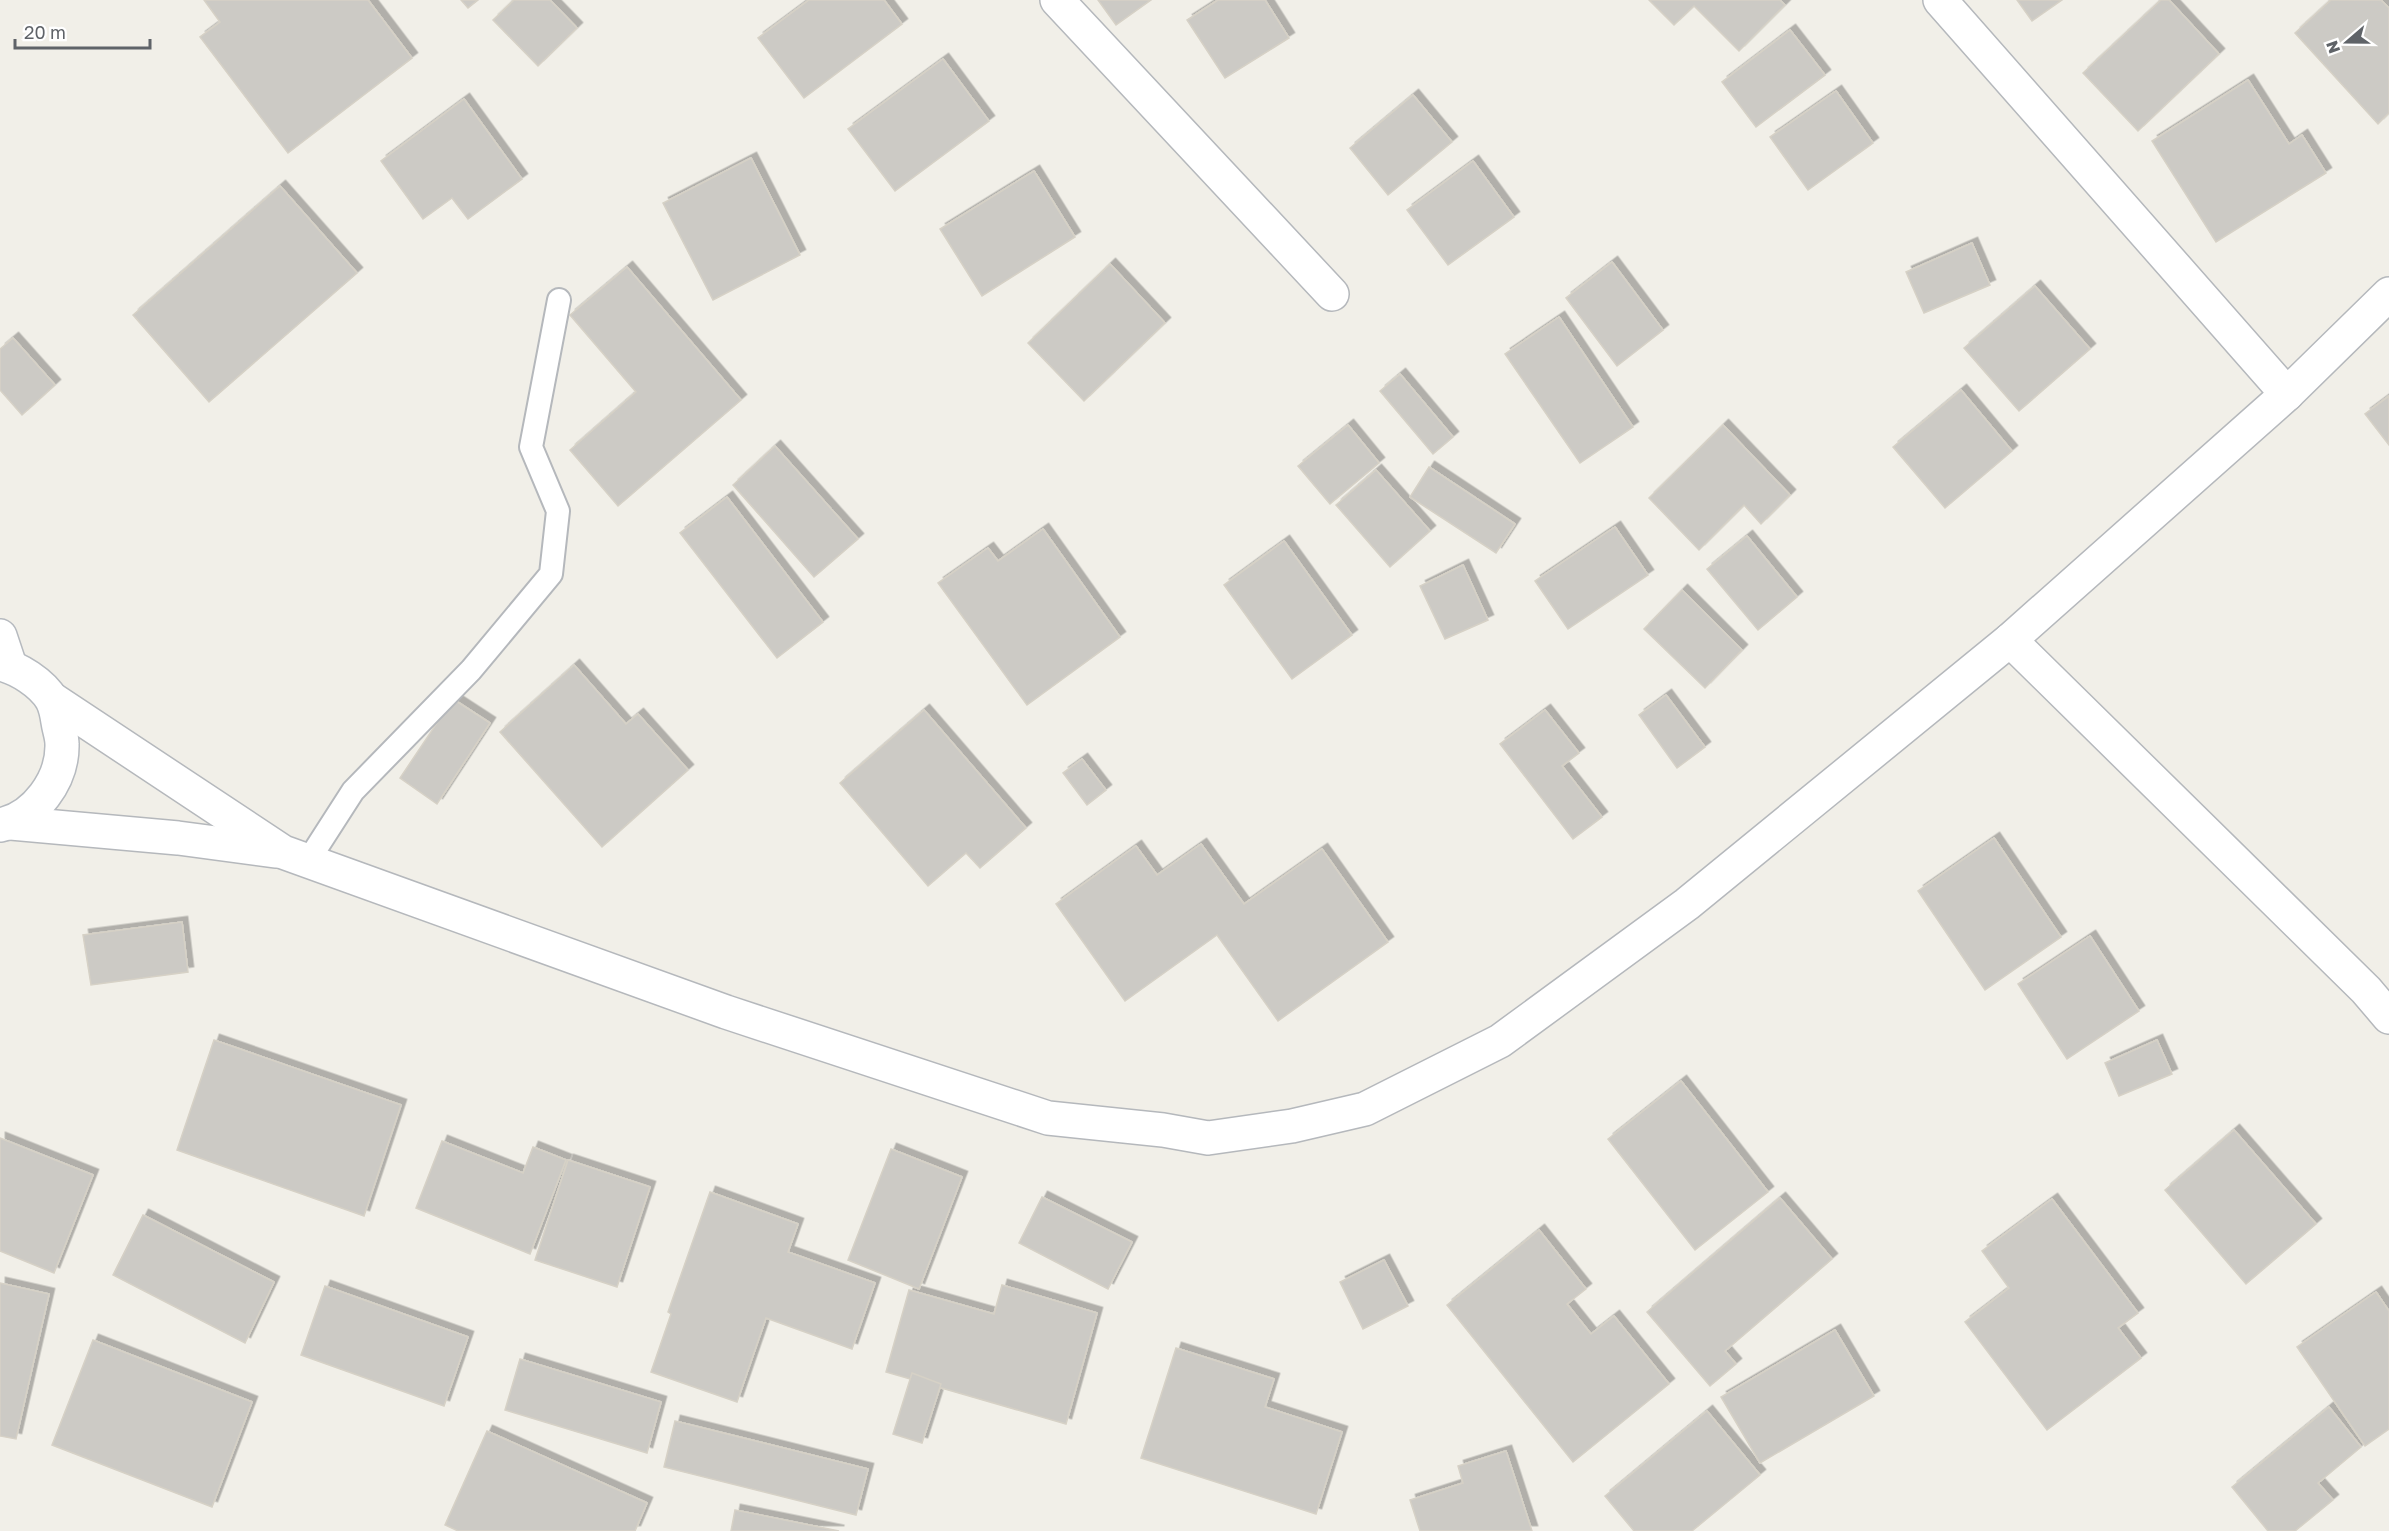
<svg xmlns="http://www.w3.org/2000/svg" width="2389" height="1531" viewBox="0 0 2389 1531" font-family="'Golos Text',sans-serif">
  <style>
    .building { fill: #cccac5; stroke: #d6d1c6; stroke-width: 1.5; filter: url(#shadow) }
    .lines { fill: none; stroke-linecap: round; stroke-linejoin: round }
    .lane-casing { stroke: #b5b8bc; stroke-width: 26 }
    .street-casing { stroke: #b5b8bc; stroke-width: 36 }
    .secondary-casing { stroke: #b6babf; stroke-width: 36 }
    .lane { stroke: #fff; stroke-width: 22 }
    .street { stroke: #fff; stroke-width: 33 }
    .secondary { stroke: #fff; stroke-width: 33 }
  </style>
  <defs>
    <filter id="shadow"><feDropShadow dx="5.5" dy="-5.5" stdDeviation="0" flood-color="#0004"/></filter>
  </defs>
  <rect width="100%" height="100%" fill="#f1efe8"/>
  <g class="building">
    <path d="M204,0H368L412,58L288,153L200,37L220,22Z"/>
    <path d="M461,0H478L468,8Z"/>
    <path d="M514,0H550L577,28L538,66L493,20Z"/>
    <path d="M809,0H884L902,24L804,98L758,38Z"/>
    <path d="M1098,0H1151L1116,25Z"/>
    <path d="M1218,0H1265L1289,38L1225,78L1187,20Z"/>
    <path d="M1649,0H1780L1785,5L1739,51L1694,6L1674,25Z"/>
    <path d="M2017,0H2062L2032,21Z"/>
    <path d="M2161,0H2169L2219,54L2138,131L2083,73Z"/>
    <path d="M2331,0H2381L2389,8V113L2378,124L2295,33Z"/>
    <path d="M1790,30L1825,75L1756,127L1722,82Z"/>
    <path d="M943,59L989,121L895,191L848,129Z"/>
    <path d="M2248,80L2289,144L2302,135L2326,173L2216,242L2152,141Z"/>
    <path d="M1836,91L1873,143L1808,190L1770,137Z"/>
    <path d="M1413,95L1452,142L1388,195L1350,148Z"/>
    <path d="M464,99L522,179L468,219L452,198L423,219L381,161Z"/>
    <path d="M751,158L800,255L713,300L663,203Z"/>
    <path d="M1473,161L1514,217L1448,265L1407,210Z"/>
    <path d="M1034,171L1075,237L982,296L940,229Z"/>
    <path d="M280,186L357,273L209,402L133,315Z"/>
    <path d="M1972,243L1990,285L1924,313L1906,272Z"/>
    <path d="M1612,262L1663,330L1617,366L1566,298Z"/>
    <path d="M1110,264L1165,323L1084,401L1028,343Z"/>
    <path d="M627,267L741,400L618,506L570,450L636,392L570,315Z"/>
    <path d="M2035,286L2090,349L2019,411L1964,348Z"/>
    <path d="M1559,317L1633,427L1580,463L1505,354Z"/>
    <path d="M13,338L55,385L22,415L0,390V349Z"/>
    <path d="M1400,374L1453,437L1433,454L1380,391Z"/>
    <path d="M1961,390L2012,451L1945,508L1893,447Z"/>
    <path d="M2389,396V445L2365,414Z"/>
    <path d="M1348,425L1379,463L1330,504L1298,466Z"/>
    <path d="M1723,425L1790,495L1761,524L1744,505L1699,550L1649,498Z"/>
    <path d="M775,446L858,539L814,577L733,485Z"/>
    <path d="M1429,467L1515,524L1496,553L1410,497Z"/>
    <path d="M1376,470L1430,531L1390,567L1336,505Z"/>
    <path d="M727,497L823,622L777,658L680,533Z"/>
    <path d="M1615,527L1648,575L1568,629L1535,581Z"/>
    <path d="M1043,529L1120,637L1027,705L938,583L988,548L998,561Z"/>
    <path d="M1747,536L1797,597L1758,630L1707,569Z"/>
    <path d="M1284,541L1352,635L1292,679L1224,585Z"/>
    <path d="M1463,565L1488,620L1445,639L1420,586Z"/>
    <path d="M1682,590L1742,650L1705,688L1644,629Z"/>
    <path d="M574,665L626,724L638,714L688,770L602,847L500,732Z"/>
    <path d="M1666,695L1705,747L1677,768L1639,715Z"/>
    <path d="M453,699L490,723L437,804L400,778Z"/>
    <path d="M924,710L1026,828L980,868L966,853L928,886L840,783Z"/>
    <path d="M1545,710L1579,753L1562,766L1602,817L1573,839L1500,744Z"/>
    <path d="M1082,759L1106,790L1087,805L1063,773Z"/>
    <path d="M1994,838L2061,937L1985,990L1918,891Z"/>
    <path d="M1201,844L1244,904L1322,849L1388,942L1278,1021L1217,935L1125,1001L1056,904L1136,846L1157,875Z"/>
    <path d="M182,922L188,972L91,985L83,935Z"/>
    <path d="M2090,936L2139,1011L2067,1059L2018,984Z"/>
    <path d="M214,1040L401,1105L364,1216L177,1150Z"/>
    <path d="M2157,1040L2172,1074L2119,1096L2105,1063Z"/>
    <path d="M1681,1081L1768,1192L1695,1250L1608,1139Z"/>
    <path d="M2234,1130L2316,1224L2246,1284L2165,1190Z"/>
    <path d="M0,1138L93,1175L54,1273L0,1251Z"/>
    <path d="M442,1141L523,1173L533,1147L566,1160L530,1254L416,1208Z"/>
    <path d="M891,1149L962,1177L919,1289L848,1260Z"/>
    <path d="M568,1160L650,1187L617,1287L535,1260Z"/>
    <path d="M710,1192L798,1224L788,1252L875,1283L852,1349L766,1318L737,1402L651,1372L671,1314L668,1312Z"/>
    <path d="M1042,1197L1132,1242L1108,1289L1019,1243Z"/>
    <path d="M1780,1198L1832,1259L1725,1351L1736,1364L1710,1386L1647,1312Z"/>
    <path d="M2052,1199L2138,1313L2118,1328L2141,1358L2047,1430L1965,1322L2009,1288L1982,1251Z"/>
    <path d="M143,1215L274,1282L245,1343L113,1275Z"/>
    <path d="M1539,1230L1586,1289L1567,1304L1591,1334L1614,1316L1669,1384L1573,1462L1447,1305Z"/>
    <path d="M1384,1260L1408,1306L1363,1329L1340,1282Z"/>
    <path d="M0,1283L49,1294L16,1439L0,1436Z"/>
    <path d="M1002,1285L1097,1313L1066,1424L886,1372L909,1290L994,1314Z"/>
    <path d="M325,1286L468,1337L444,1406L301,1355Z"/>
    <path d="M2376,1292L2389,1311V1429L2365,1446L2297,1347Z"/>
    <path d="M1835,1330L1874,1396L1760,1463L1721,1397Z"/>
    <path d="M93,1340L252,1402L212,1507L52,1445Z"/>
    <path d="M1176,1348L1274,1379L1265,1407L1342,1432L1316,1514L1141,1458Z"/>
    <path d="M520,1359L661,1402L647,1453L505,1410Z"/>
    <path d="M912,1373L941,1384L922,1443L893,1434Z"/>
    <path d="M2329,1407L2361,1447L2318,1483L2333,1500L2295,1531H2268L2232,1487Z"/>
    <path d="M1707,1411L1760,1475L1692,1531H1634L1605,1496Z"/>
    <path d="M675,1421L868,1469L856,1515L664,1467Z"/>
    <path d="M487,1431L647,1503L635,1531H458L445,1525Z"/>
    <path d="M1506,1451L1532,1531H1420L1410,1500L1463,1483L1458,1466Z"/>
    <path d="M735,1510L839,1531H731Z"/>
  </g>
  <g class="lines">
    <defs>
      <path id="lane" d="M308,861L353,791L471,670L551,574L558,511L531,447L559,300"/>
      <g id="street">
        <path d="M1057,0L1332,294"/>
        <path d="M1940,0L2287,394"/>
        <path d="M2010,640L2366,990L2389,1017"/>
        <path d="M52,699L283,852L726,1012L1048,1118L1163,1130L1208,1138L1292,1126L1365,1109L1500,1041L1687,904L2010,640L2287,394L2389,294"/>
        <path d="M11,823L178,838L275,851"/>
      </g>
      <g id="secondary">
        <path d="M0,636L10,666"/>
        <path d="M0,664C18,668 42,683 52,700C55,706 57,715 58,722C59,729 62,737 62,744C63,780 35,818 0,825"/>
      </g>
    </defs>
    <use href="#lane" class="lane-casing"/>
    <use href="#street" class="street-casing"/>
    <use href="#secondary" class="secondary-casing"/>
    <use href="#lane" class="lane"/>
    <use href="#street" class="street"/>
    <use href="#secondary" class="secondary"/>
  </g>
  <g transform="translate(2347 42) rotate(250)" stroke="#ffffff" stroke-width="4.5" paint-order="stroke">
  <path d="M0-4.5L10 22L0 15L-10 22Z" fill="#5f6368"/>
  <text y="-9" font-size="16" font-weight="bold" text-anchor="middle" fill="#5f6368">N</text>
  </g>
  <path d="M15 39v9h135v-9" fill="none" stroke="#5f6368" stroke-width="3"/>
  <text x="24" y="39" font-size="18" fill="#5f6368" stroke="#ffffff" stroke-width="4.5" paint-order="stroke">20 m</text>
</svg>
